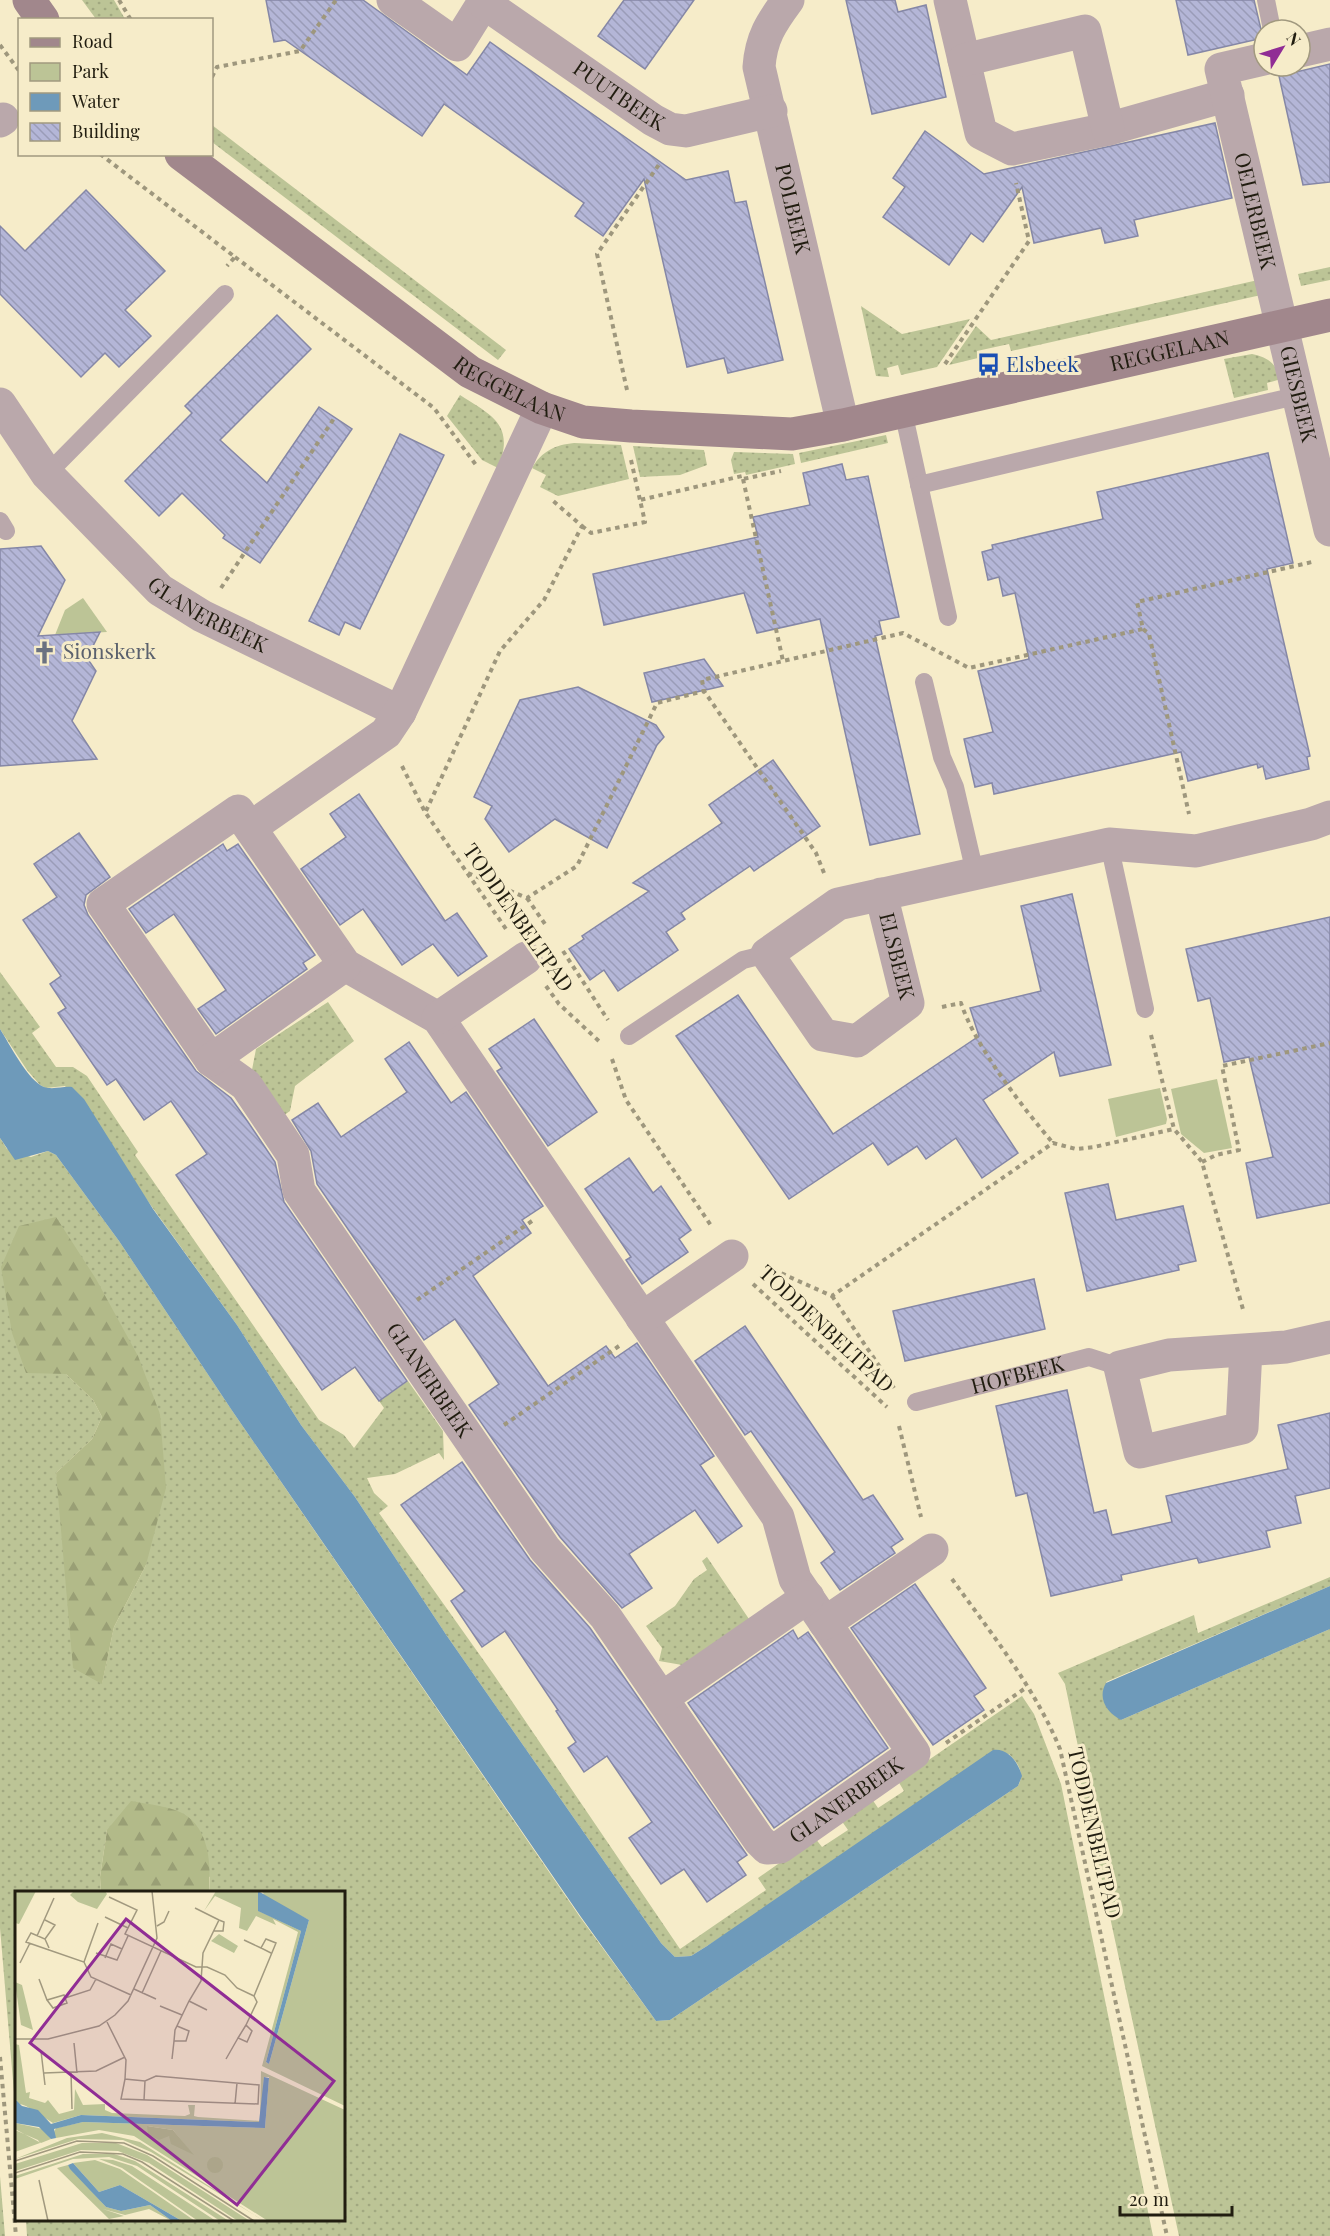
<svg xmlns="http://www.w3.org/2000/svg" width="1330" height="2236" viewBox="0 0 1330 2236" font-family="'Playfair Display',serif">
  <style>
    .grass { fill: url(#grass-dots); fill-rule: evenodd }
    .forest { fill: url(#forest-firs) }
    .green { fill: #bcc496 }
    .water { fill: #6e9aba }
    .building { fill: url(#building-back-hatch); stroke: #8587a6; stroke-width: 1.5 }
    .lines { fill: none; stroke-linecap: round; stroke-linejoin: round }
    .path { stroke: #9e977d; stroke-width: 4; stroke-dasharray: 4.5 4.5; stroke-linecap: butt }
    .lane { stroke: #baa8ab; stroke-width: 18 }
    .street { stroke: #baa8ab; stroke-width: 33 }
    .secondary { stroke: #a1878c; stroke-width: 33 }
    .labels { text-anchor: middle; stroke-width: 6; stroke-linejoin: round; paint-order: stroke }
    .street-label { font-size: 21px; fill: #211d10; stroke: #f6ecc9 }
    .transit-label { font-size: 21px; fill: #164399; stroke: #f6ecc9; text-anchor: start }
    .worship-label { font-size: 21px; fill: #5b616d; stroke: #f6ecc9; text-anchor: start }
    .inset-road { fill: none; stroke: #a1997f; stroke-width: 1.5 }
    .view { fill: #902d95; fill-opacity: 0.15; stroke: #902d95; stroke-width: 3 }
    .inset-edge { fill: none; stroke: #211d10; stroke-width: 3 }
  </style>
  <defs>
    <pattern id="grass-dots" width="8" height="8" patternUnits="userSpaceOnUse" patternTransform="scale(1.5)"><rect width="8" height="8" fill="#bcc496"/><path d="M2 2h.1M6 6h.1" fill="none" stroke="#a1a880" stroke-width="1.8" stroke-linecap="round"/></pattern>
    <pattern id="forest-firs" width="22" height="20" patternUnits="userSpaceOnUse" patternTransform="scale(1.5)"><rect width="22" height="20" fill="#b2ba89"/><path d="M5 1l3.5 6h-7zM16 11l3.5 6h-7z" fill="#999f75"/></pattern>
    <pattern id="building-back-hatch" width="6" height="6" patternUnits="userSpaceOnUse" patternTransform="scale(1.5)"><rect width="6" height="6" fill="#b4b6d7"/><path d="M-1 5l2 2M0 0l6 6M5-1l2 2" fill="none" stroke="#9a9cb8"/></pattern>
  </defs>
  <rect width="100%" height="100%" fill="#f6ecc9"/>
  <g class="grass">
    <path d="M82,0H114L125,19H96Z"/>
    <path d="M212,125L506,350L498,360L212,142Z"/>
    <path d="M1330,267V280L1301,286L1298,274Z"/>
    <path d="M1258,280L1261,295L1011,351L1009,344L977,351L978,358L949,365L976,326L991,340Z"/>
    <path d="M861,306L902,334L970,319L937,367L901,375L898,365L887,368L889,377L876,376Z"/>
    <path d="M1252,354C1268,357 1276,364 1281,379L1267,383L1268,390L1234,398L1224,359Z"/>
    <path d="M460,395C493,416 515,425 498,468L482,460L447,416Z"/>
    <path d="M886,435L888,443L801,463L799,453Z"/>
    <path d="M574,443L621,445L629,479L558,496L540,487L546,475L532,468C542,451 555,445 574,443Z"/>
    <path d="M633,446L704,450L707,465L680,475L640,477Z"/>
    <path d="M734,452L793,454L795,464L746,475L745,472L734,474L731,460Z"/>
    <path d="M0,972L40,1027L32,1033L56,1067H73L87,1076L138,1152L135,1155L319,1420L344,1435L354,1448L384,1408L379,1401L408,1381L443,1431L444,1460L439,1453L395,1474L367,1478L374,1493L388,1506L379,1513L494,1675L680,1949L766,1890L758,1878L815,1838L822,1847L848,1830L841,1820L872,1799L878,1808L904,1791L898,1781L1022,1696L1034,1714L1061,1784L1153,2236H27L26,2220H344V1892H209L210,1877L107,1830L100,1877L101,1892H16V2116L0,1928V1138L7,1149L31,1157L48,1151L56,1155L119,1241L233,1412L580,1917L656,2021L670,2020L1018,1786C1025,1773 1018,1763 1009,1754L707,1946L691,1956L675,1957L661,1943L447,1636L355,1497L301,1425L237,1325L65,1086L46,1088L40,1085L27,1070L0,1029ZM66,1374L160,1414L146,1565L114,1627L102,1683L56,1473L92,1439L102,1417L93,1400Z"/>
    <path d="M328,1002L354,1041L295,1086L290,1111L280,1118L251,1075L256,1049Z"/>
    <path d="M707,1557L751,1622L688,1666L659,1661L662,1648L646,1626L675,1606L694,1579L707,1570L702,1561Z"/>
    <path d="M1330,1577V1586L1106,1682L1121,1720L1330,1629V2236H1179L1081,1783L1085,1780L1065,1684L1058,1673L1194,1615L1198,1633Z"/>
    <path d="M0,2176L5,2236H0Z"/>
  </g>
  <g class="forest">
    <path d="M56,1217L96,1279L138,1356L160,1414L166,1488L146,1565L114,1627L102,1684L73,1668L56,1473L92,1439L102,1417L93,1400L66,1374L26,1373L12,1333L1,1267L19,1226Z"/>
    <path d="M131,1801C147,1804 168,1806 182,1813C210,1828 211,1865 209,1892H101L100,1877L107,1830Z"/>
  </g>
  <g class="green">
    <path d="M83,598L107,632L55,635L65,610Z"/>
    <path d="M1217,1079L1232,1148L1204,1153L1181,1134L1171,1089Z"/>
    <path d="M1160,1088L1167,1119L1166,1124L1116,1137L1108,1099Z"/>
  </g>
  <g class="water">
    <path d="M0,1029C9,1043 28,1081 44,1087C53,1090 63,1086 72,1087L84,1099L153,1209L237,1325L301,1425L355,1497L447,1636L661,1943L675,1957L691,1956L707,1946L993,1750C1008,1748 1018,1762 1022,1776L1018,1786L670,2020L656,2021L581,1917L233,1412L119,1241L56,1155L48,1151L15,1160L0,1138Z"/>
    <path d="M1330,1586V1629L1121,1720C1107,1713 1097,1698 1106,1683Z"/>
  </g>
  <g class="building">
    <path d="M266,0H363L467,75L490,42L686,180L728,171L735,203L746,201L783,360L728,373L724,358L687,367L644,179L603,236L575,216L584,203L444,104L422,136L285,40L274,42Z"/>
    <path d="M624,0H694L645,69L598,36Z"/>
    <path d="M846,0H895L898,12L926,5L946,97L872,114Z"/>
    <path d="M1176,0H1254L1263,38L1188,55Z"/>
    <path d="M1330,64V182L1303,185L1279,76Z"/>
    <path d="M1215,123L1232,198L1134,220L1138,236L1105,243L1101,228L1034,243L1022,187L983,242L971,233L949,265L883,217L905,187L893,178L925,131L984,174Z"/>
    <path d="M86,190L165,271L125,310L151,336L119,367L105,353L81,377L0,294V226L25,251Z"/>
    <path d="M277,315L311,349L220,440L267,483L319,407L352,429L260,563L223,538L225,535L182,493L159,516L125,481L192,413L185,406Z"/>
    <path d="M400,434L444,455L360,629L345,622L339,635L309,621Z"/>
    <path d="M1268,453L1293,563L1267,569L1310,756L1307,757L1309,769L1266,779L1263,766L1258,768L1257,764L1188,781L1181,752L994,794L992,783L975,787L964,739L993,732L978,671L1029,659L1015,593L1003,596L999,577L988,580L982,552L993,549L992,545L1103,519L1097,492Z"/>
    <path d="M842,464L846,480L868,476L899,617L879,621L882,634L875,636L920,834L870,845L820,619L757,633L744,593L604,625L593,574L758,537L753,517L810,505L803,473Z"/>
    <path d="M41,546L65,580L38,636L100,632L87,658L96,671L72,721L97,759L0,766V549Z"/>
    <path d="M704,659L723,686L652,702L644,673Z"/>
    <path d="M578,687L656,725L664,737L657,745L607,848L555,819L509,852L485,819L492,806L474,797L520,700Z"/>
    <path d="M773,760L820,826L754,871L750,866L681,913L685,919L666,932L678,950L618,991L604,970L590,980L569,949L584,939L582,936L649,891L633,883L722,823L709,805Z"/>
    <path d="M359,794L445,921L457,913L487,956L458,976L433,944L402,965L363,909L340,925L301,869L346,837L330,814Z"/>
    <path d="M79,833L110,877L86,895L84,905L88,915L196,1071L231,1098L248,1122L275,1162L284,1202L407,1381L379,1401L355,1367L322,1390L176,1175L207,1154L171,1101L144,1120L116,1079L107,1085L58,1013L66,1008L50,984L61,976L23,920L57,897L34,864Z"/>
    <path d="M223,844L227,851L238,844L315,955L303,963L307,969L216,1034L198,1009L226,990L174,914L146,933L129,909Z"/>
    <path d="M1072,894L1111,1065L1060,1076L1054,1052L983,1100L1018,1153L982,1178L956,1138L926,1159L917,1146L888,1165L873,1143L789,1199L676,1036L738,995L833,1134L979,1036L970,1008L1041,991L1021,906Z"/>
    <path d="M1330,917V1203L1257,1218L1246,1163L1273,1157L1249,1057L1224,1062L1210,998L1198,1001L1186,949Z"/>
    <path d="M534,1019L597,1112L548,1146L497,1071L502,1068L489,1049Z"/>
    <path d="M409,1042L451,1103L466,1092L543,1206L522,1220L531,1233L473,1276L548,1386L606,1346L615,1358L637,1343L714,1456L700,1465L742,1526L718,1543L695,1510L629,1554L652,1588L622,1608L560,1537L469,1405L499,1384L477,1351L455,1319L424,1340L317,1184L311,1151L292,1120L318,1103L341,1137L407,1092L385,1059Z"/>
    <path d="M629,1158L653,1193L661,1186L691,1230L679,1239L688,1252L642,1284L626,1260L631,1257L585,1189Z"/>
    <path d="M1108,1184L1116,1220L1183,1206L1196,1261L1178,1265L1179,1270L1087,1291L1065,1193Z"/>
    <path d="M1034,1279L1045,1329L905,1361L893,1311Z"/>
    <path d="M745,1326L863,1500L873,1495L903,1539L891,1547L895,1553L840,1590L821,1563L835,1552L751,1431L745,1435L695,1361Z"/>
    <path d="M1067,1390L1094,1513L1106,1510L1112,1535L1172,1522L1166,1496L1288,1469L1278,1425L1330,1413V1488L1295,1496L1301,1523L1266,1531L1270,1547L1199,1563L1197,1558L1121,1575L1122,1580L1051,1596L1027,1493L1016,1496L996,1406Z"/>
    <path d="M462,1462L530,1560L590,1628L747,1855L737,1862L746,1875L707,1902L684,1869L661,1884L629,1838L652,1822L607,1756L584,1772L568,1748L576,1742L556,1711L558,1710L505,1631L482,1647L451,1601L465,1591L401,1505Z"/>
    <path d="M915,1584L986,1688L974,1696L984,1710L933,1745L851,1628Z"/>
    <path d="M793,1630L798,1639L808,1632L888,1748L774,1828L688,1703Z"/>
  </g>
  <g class="lines">
    <g class="path">
      <path d="M119,0L131,20"/>
      <path d="M0,45L20,72"/>
      <path d="M212,77L217,67L300,51L336,0"/>
      <path d="M100,154L235,257L227,266"/>
      <path d="M235,257L434,408L476,465"/>
      <path d="M945,364L1029,241L1016,183"/>
      <path d="M627,390L597,254L660,163"/>
      <path d="M631,460L640,500"/>
      <path d="M743,479L783,661"/>
      <path d="M582,526L591,533L645,522L640,500L742,476L743,479L781,471"/>
      <path d="M221,588L335,417"/>
      <path d="M1143,629L1149,634L1189,814"/>
      <path d="M402,766L425,812L506,929"/>
      <path d="M426,811L500,651L544,600L582,526L552,500"/>
      <path d="M468,873L527,898L577,866L657,703L704,691"/>
      <path d="M824,873L816,853L704,691L702,680L903,633L969,668L1143,629L1137,602L1312,562"/>
      <path d="M527,898L547,927"/>
      <path d="M563,951L608,1020"/>
      <path d="M546,986L559,1004L601,1043"/>
      <path d="M942,1007L961,1003C975,1046 1023,1108 1053,1143"/>
      <path d="M1151,1035L1174,1129L1202,1162L1244,1313"/>
      <path d="M612,1059L626,1100L712,1227"/>
      <path d="M1202,1162L1216,1155L1239,1150L1222,1066L1330,1043"/>
      <path d="M765,1266L832,1296L1053,1143L1076,1149L1094,1147L1174,1129"/>
      <path d="M753,1284L887,1407"/>
      <path d="M832,1296L894,1388"/>
      <path d="M417,1300L532,1221"/>
      <path d="M504,1425L619,1346"/>
      <path d="M899,1426L921,1517"/>
      <path d="M952,1579C991,1633 1035,1688 1060,1749L1167,2236"/>
      <path d="M946,1743L1027,1687"/>
      <path d="M0,2057L16,2236"/>
    </g>
    <g class="lane">
      <path d="M1266,0L1272,30"/>
      <path d="M903,411L948,617"/>
      <path d="M47,474L225,294"/>
      <path d="M919,485L1300,395"/>
      <path d="M0,521L6,531"/>
      <path d="M924,682L942,757L955,787L975,873"/>
      <path d="M1109,844L1145,1009"/>
      <path d="M629,1036L743,960L767,954"/>
      <path id="s1" d="M916,1402L1089,1357L1120,1367"/>
    </g>
    <g class="street">
      <path d="M393,0L457,45L485,0"/>
      <path id="s2" d="M788,0C771,23 761,38 759,67L843,425"/>
      <path d="M950,0L981,133L1012,149L1108,129L1228,95"/>
      <path id="s3" d="M484,3L653,120L670,129L686,131L771,111"/>
      <path d="M1300,51L1330,44"/>
      <path id="s4" d="M1264,59L1221,69L1330,530"/>
      <path d="M964,60L1085,31L1108,129"/>
      <path d="M0,121L3,119"/>
      <path id="s5" d="M0,404L47,474L160,590L202,616L400,712"/>
      <path id="s6" d="M250,828L238,811L103,904L211,1060L246,1085L293,1155L299,1191L545,1549L605,1616L759,1840L767,1848L780,1847L914,1753L795,1579L778,1517L438,1018L345,965L250,828L386,733L400,712L417,676L542,408"/>
      <path id="s7" d="M881,894L908,1003L857,1041L823,1035L767,954L838,904L1109,844L1196,851L1311,824L1330,817"/>
      <path d="M438,1018L526,958"/>
      <path d="M211,1060L345,965"/>
      <path d="M642,1318L732,1256"/>
      <path d="M1246,1350L1242,1428L1140,1452L1120,1367L1169,1355L1286,1347L1330,1337"/>
      <path d="M825,1623L932,1550"/>
      <path d="M662,1698L808,1597"/>
    </g>
    <g class="secondary">
      <path d="M29,0L43,20"/>
      <path id="s8" d="M181,154L470,372L542,408L583,422L631,426L792,434L843,425L1330,315"/>
    </g>
  </g>
  <defs>
    <symbol id="bus-bare" viewBox="-9 -9 18 18"><path d="M-5-6H5V4H4V6H2V4H-2V6H-4V4H-5ZM-3.5-4V0h7V-4ZM-3.5 1.2v1.5H-2V1.2ZM2 1.2v1.5H3.5V1.2Z" fill="#1a4fb4" stroke="#f6ecc9" stroke-width="2.5" paint-order="stroke"/></symbol>
    <symbol id="church-bare" viewBox="-9 -9 18 18"><path d="M-1.2-6h2.4v3.5h3.3v2.4h-3.3V6h-2.4V-.1h-3.3v-2.4h3.3Z" fill="#6b7280" stroke="#f6ecc9" stroke-width="2.5" paint-order="stroke"/></symbol>
  </defs>
  <g fill-rule="evenodd">
    <use href="#bus-bare" x="972" y="348" width="33" height="33"/>
    <use href="#church-bare" x="28" y="636" width="33" height="33"/>
  </g>
  <g class="labels">
    <g class="street-label">
      <text dy="7" stroke="none"><textPath href="#s3" startOffset="164">PUUTBEEK</textPath></text>
      <text dy="7" stroke="none"><textPath href="#s2" startOffset="220">POLBEEK</textPath></text>
      <text dy="7" stroke="none"><textPath href="#s4" startOffset="190">OELERBEEK</textPath></text>
      <text dy="7" stroke="none"><textPath href="#s8" startOffset="1082">REGGELAAN</textPath></text>
      <text dy="7" stroke="none"><textPath href="#s8" startOffset="405">REGGELAAN</textPath></text>
      <text dy="7" stroke="none"><textPath href="#s4" startOffset="378">GIESBEEK</textPath></text>
      <text dy="7" stroke="none"><textPath href="#s5" startOffset="300">GLANERBEEK</textPath></text>
      <text transform="translate(518 918) rotate(55)" y="7">TODDENBELTPAD</text>
      <text dy="7" stroke="none"><textPath href="#s7" startOffset="64">ELSBEEK</textPath></text>
      <text transform="translate(826 1329) rotate(43)" y="7">TODDENBELTPAD</text>
      <text dy="7" stroke="none"><textPath href="#s1" startOffset="105">HOFBEEK</textPath></text>
      <text dy="7" stroke="none"><textPath href="#s6" startOffset="768">GLANERBEEK</textPath></text>
      <text dy="7" stroke="none"><textPath href="#s6" startOffset="1440">GLANERBEEK</textPath></text>
      <text transform="translate(1094 1833) rotate(77)" y="7">TODDENBELTPAD</text>
    </g>
    <g class="transit-label">
      <text x="1006" y="372">Elsbeek</text>
    </g>
    <g class="worship-label">
      <text x="63" y="659">Sionskerk</text>
    </g>
  </g>
  <g transform="translate(15 1891)">
    <rect width="330" height="330" fill="#f6ecc9"/>
    <path d="M0,0H21L4,33L0,32ZM59,0H90L92,3L82,18L63,11L55,4ZM201,0H243L244,20L286,40L251,171L254,173L294,29L249,7L248,0H330V215L247,175L283,41L258,28L261,34L241,25L232,40L224,37L226,17L200,5L189,20ZM204,43L223,55L219,62L196,50ZM0,91L7,94L18,139L6,134ZM0,153L4,154L11,202L15,201L14,207L30,212L33,209L44,223L59,219L60,198L68,214L90,213V219L97,222L170,225L175,223L173,214H180L179,225L183,226L245,230L246,180L330,219V330H253L119,245L84,239L41,247L38,243L41,237L68,231L250,237L254,186H249L247,227L244,231L66,224L38,232L0,208ZM132,235L158,239L174,259L154,245ZM0,232L28,238L36,248L26,252L0,238ZM0,239L23,249L25,252L0,261ZM87,242L125,251L249,330L136,261L108,249L63,248L0,268L52,247ZM67,252H101L132,264L235,330H223L134,272L103,260L66,259L0,280V273ZM68,263H99L120,270L214,330H205L122,275L94,266L58,268L0,288V285ZM84,268L98,269L117,275L201,330H183L107,277ZM80,269L105,278L180,330H167L105,294L84,301L58,272ZM53,274L91,316L106,320L135,314L157,330L134,318L110,324L88,318L109,325L94,328L42,277Z" fill="#bcc496" fill-rule="evenodd"/>
    <path d="M132,235L158,239L179,264L156,253L154,245L144,249L133,243ZM192 274a8 8 0 1 1 16 0a8 8 0 1 1-16 0Z" fill="#b2ba89"/>
    <path d="M0,188L6,209L25,214L39,232L21,218L2,212Z" fill="#bcc496"/>
    <path d="M243,0L294,29L254,173L251,171L286,40L243,20ZM249,186L254,187L250,237L68,231L39,238L41,247L36,248L24,236L0,232V208L7,215L23,219L36,233L66,224L244,231ZM58,272L84,301L105,294L167,330H157L135,314L106,320L91,316L55,278L53,274Z" fill="#6e9aba"/>
    <path class="inset-road" d="M94,6L122,19L110,43L181,76H192L210,84L222,97L239,105M180,17L204,29M90,26L113,37M30,29L40,34L30,48M142,35L149,31L154,20M22,45L39,7M229,49L246,57M34,57L30,48L16,42L11,51L69,71L76,86L116,104M81,62L102,69L113,45M90,67L96,53L107,58M69,71L83,32M5,72L15,52M24,88L32,109L49,104L52,112L38,117L32,109M119,98L141,108M127,102L146,60M239,105L261,52L251,48L246,57L256,62M50,107L75,99L81,88M174,110L192,119M145,115L167,124M92,131L111,169L110,188L130,190L141,185L244,194L243,213L106,208L110,188M231,134L223,147L232,151L237,140L231,134L242,111L239,105M162,135L174,140L171,150H159L160,139L174,110L186,90L188,62L204,29L209,31L208,40H199M0,148H33L84,135L100,124L113,110L142,47L137,0M59,152L62,182M26,160L30,194M157,168L159,150M211,168L223,147M56,181L57,218M29,182L81,180L110,166M129,209L130,190M220,213L222,192M0,270L62,250L109,252L138,265L239,330M0,282L65,261L108,263L127,271L219,330M24,289L33,330"/>
    <path class="view" d="M111,28L319,190L222,314L15,152Z"/>
    <rect width="330" height="330" class="inset-edge"/>
  </g>
  <rect x="18" y="18" width="195" height="138" fill="#f6ecc9" stroke="#a1997f" stroke-width="1.5"/>
  <rect x="30" y="38" width="30" height="9" fill="#a1878c" stroke="#a1997f" stroke-width="1.5"/>
  <text x="72" y="48" font-size="18" fill="#211d10">Road</text>
  <rect x="30" y="63" width="30" height="18" fill="#bcc496" stroke="#a1997f" stroke-width="1.5"/>
  <text x="72" y="78" font-size="18" fill="#211d10">Park</text>
  <rect x="30" y="93" width="30" height="18" fill="#6e9aba" stroke="#a1997f" stroke-width="1.5"/>
  <text x="72" y="108" font-size="18" fill="#211d10">Water</text>
  <rect x="30" y="123" width="30" height="18" fill="url(#building-back-hatch)" stroke="#a1997f" stroke-width="1.5"/>
  <text x="72" y="138" font-size="18" fill="#211d10">Building</text>
  <g transform="translate(1282 48) rotate(52)"><circle r="28" fill="#f6ecc9" stroke="#a1997f" stroke-width="1.5"/>
  <path d="M0-4.5L10 22L0 15L-10 22Z" fill="#902d95"/>
  <text y="-9" font-size="16" font-weight="bold" text-anchor="middle" fill="#211d10">N</text>
  </g>
  <path d="M1120 2206v9h112v-9" fill="none" stroke="#211d10" stroke-width="3"/>
  <text x="1129" y="2206" font-size="18" fill="#211d10" stroke="#f6ecc9" stroke-width="4.5" paint-order="stroke">20 m</text>
</svg>
